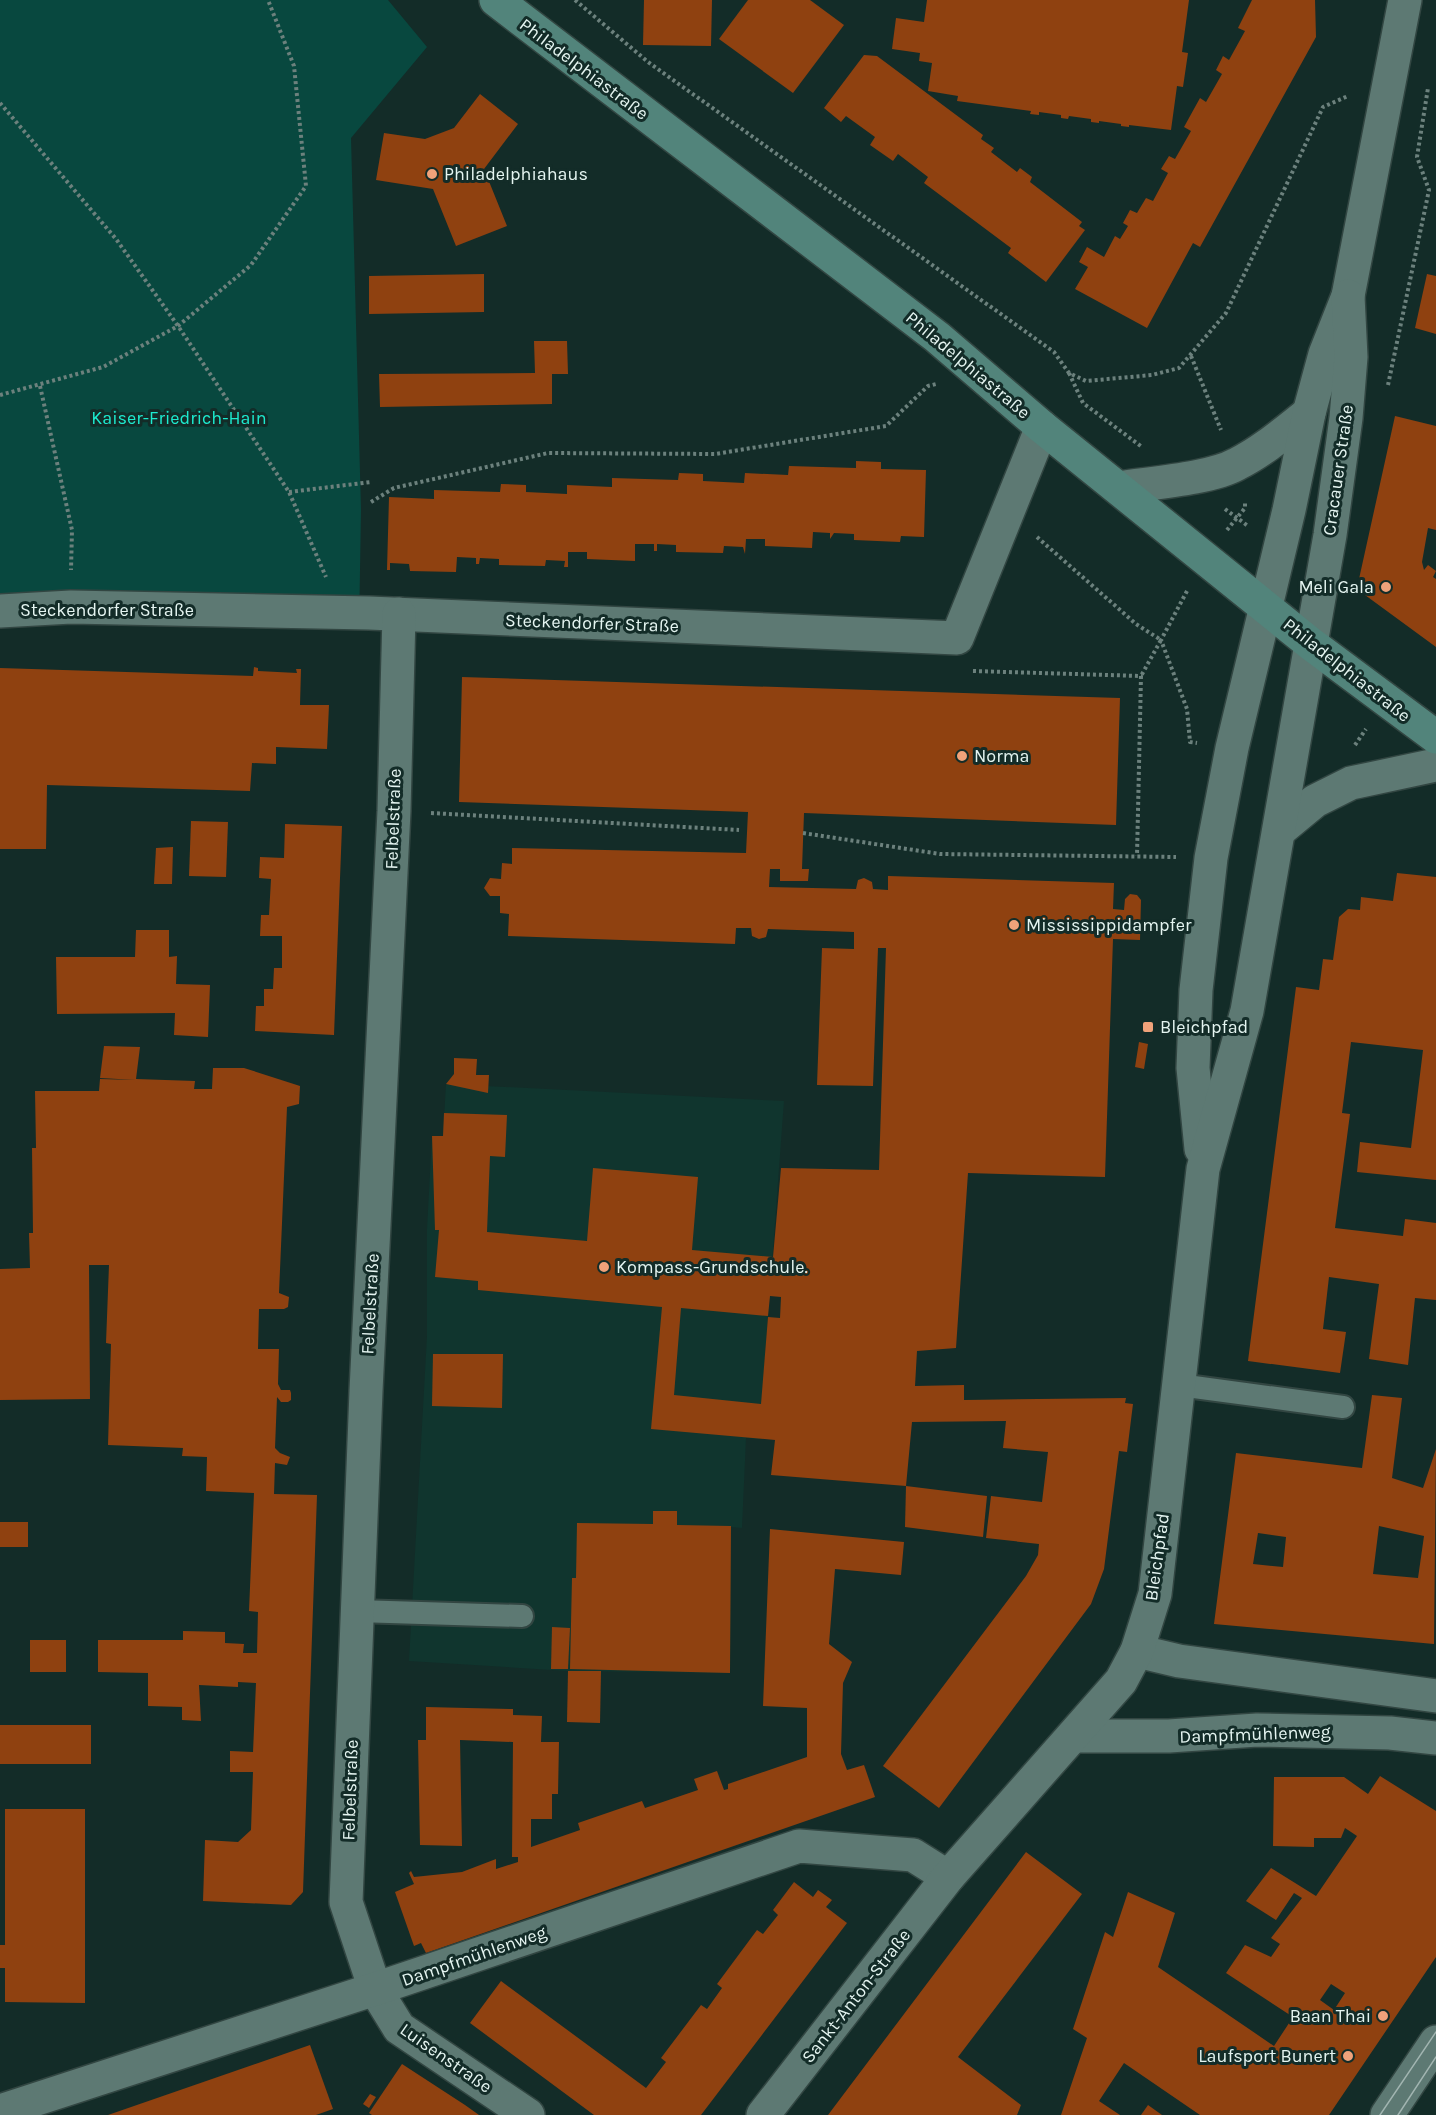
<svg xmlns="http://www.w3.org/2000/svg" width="1436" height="2115" viewBox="0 0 1436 2115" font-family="Karla,sans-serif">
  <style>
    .built { fill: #10352e }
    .green { fill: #08483f }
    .building { fill: #8f4110; fill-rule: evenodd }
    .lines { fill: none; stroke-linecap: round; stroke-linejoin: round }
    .service-casing { stroke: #324642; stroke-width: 26 }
    .minor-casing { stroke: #324642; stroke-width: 36 }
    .tertiary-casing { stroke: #324642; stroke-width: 36 }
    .secondary-casing { stroke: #324642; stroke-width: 36 }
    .path { stroke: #6c817d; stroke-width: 4; stroke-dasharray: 3 3; stroke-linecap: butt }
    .service { stroke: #5d7973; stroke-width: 22 }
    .minor { stroke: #5d7973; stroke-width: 33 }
    .tertiary { stroke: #5d7973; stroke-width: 33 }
    .secondary { stroke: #52847b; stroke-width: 33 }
    .tram { stroke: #a2b5b1; stroke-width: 1.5 }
    .poi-dot { fill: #f0a27a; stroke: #132c28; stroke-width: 2 }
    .labels { text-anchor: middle; stroke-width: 6; stroke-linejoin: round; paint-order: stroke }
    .street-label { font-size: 18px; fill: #e5f5f1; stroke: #132c28 }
    .poi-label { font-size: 18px; fill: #e5f5f1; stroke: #132c28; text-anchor: start }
    .park-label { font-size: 18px; fill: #1debcf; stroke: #132c28 }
  </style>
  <rect width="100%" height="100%" fill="#132c28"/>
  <path class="built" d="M446,1084L784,1101L759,1439L746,1438L742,1528L731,1527L730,1673L568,1671L409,1661L427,1336V1229L432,1136H443Z"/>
  <path class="green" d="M0,0H388L427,47L351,138L361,510L359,630L0,623Z"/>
  <g class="building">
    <path d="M644,0H712L711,46L643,45Z"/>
    <path d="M748,0H810L844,25L793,93L719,39Z"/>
    <path d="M927,0H1189L1182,52L1188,53L1183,87L1177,86L1171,130L1129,125V127L1121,126V124L1099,121V123L1091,122V119L1069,116L1068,119L1061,118V115L1039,112V115L1030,114L1031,111L957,101L958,96L928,91L932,63L919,61L920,53L892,49L896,18L924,22Z"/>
    <path d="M1252,0H1315L1316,37L1200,247L1193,243L1147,328L1075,289L1088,267L1079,262L1087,247L1104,257L1115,236L1120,239L1128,226L1123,223L1130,210L1137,213L1146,198L1153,201L1168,173L1161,169L1169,156L1175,159L1191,131L1184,127L1200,98L1206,102L1222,74L1216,70L1223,56L1229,60L1245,31L1238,28Z"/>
    <path d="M864,55L877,56L983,135L981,139L994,148L991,152L1017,172L1020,168L1032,177L1030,182L1082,222L1079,226L1085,230L1046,282L1008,253L1011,248L924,183L928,177L898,154L893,161L870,145L875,137L846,116L841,122L824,108Z"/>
    <path d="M480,94L518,124L484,169L507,226L456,246L433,189L376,180L384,133L425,139L454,128Z"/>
    <path d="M484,274V312L369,314V276Z"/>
    <path d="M1427,274L1436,276V334L1415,328Z"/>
    <path d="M534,341H567L568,374H552V404L380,407L379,374L535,373Z"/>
    <path d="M1395,416L1436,426V530L1428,528L1422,562L1424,570L1428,565L1436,571L1433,577L1436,579V647L1365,595L1359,579Z"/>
    <path d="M856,461L881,462V469L926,470L924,537L901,536L900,542L854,540V534L834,533L830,539V533L813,532L812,548L765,546V539H746L745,554L743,547L724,546L723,553L676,552V545L657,544V551H654V544H635V561L587,559V552H568V567H564L565,561L546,560L545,566L499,565V559L480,558L479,564H476V558L457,557L456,572L410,571L409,564L390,563V570H387L389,497L434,499V490L500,492L501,484L526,485V492L567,494V485L612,487V478L678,480L679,473L703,474V481L744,483L745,473L788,475L789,466L856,468Z"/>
    <path d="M254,667L258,668V671L297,673L296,669H301L300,705H329L327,749L276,747V764L252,763L250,791L47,785L46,849H0V668L253,676Z"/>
    <path d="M462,677L1120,698L1116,825L804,813L802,869H809L808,881H780V869H770L769,887L856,889L858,880L864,878L872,882L873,889L888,890V876L1114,883L1113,909L1124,910L1125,899L1130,894L1137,895L1141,900L1140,940L1113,939L1105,1177L968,1173L956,1348L917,1351L915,1386L964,1385V1400L1126,1398L1125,1403L1133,1404L1127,1452L1119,1451L1104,1569L1091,1604L939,1808L883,1766L1026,1576L1038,1555L1039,1544L986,1538L991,1496L1042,1502L1048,1452L1003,1448L1006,1421L912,1422L906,1486L771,1475L775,1440L651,1429L662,1307L478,1290V1281L435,1277L439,1230H435L432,1136H443L444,1113L507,1115L505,1157L490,1156L487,1232L587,1241L593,1168L698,1177L692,1250L773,1257L781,1168L879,1170L886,948H878L873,1086L817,1085L822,948L854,949V932L768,929L766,937L759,939L752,936L751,928H736L735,944L508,936L509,914L500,913V896H490L484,888L490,878L501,879L502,863L512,864V848L746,853L748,812L459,802ZM770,1296L781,1297L780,1318L768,1317L761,1404L674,1395L681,1308L768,1316Z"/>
    <path d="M191,821L228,822L226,877L189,876Z"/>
    <path d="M285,824L342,826L334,1035L255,1031L256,1006H264V989H273L274,968H282V936H260L261,915H269L271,879L259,878L260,857L284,858Z"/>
    <path d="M173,847L172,884H154L156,848Z"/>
    <path d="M1397,873L1436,877V1180L1357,1172L1360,1142L1411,1148L1423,1050L1351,1042L1342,1113L1350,1114L1335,1228L1403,1236L1405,1219L1436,1223V1300L1415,1298L1408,1365L1369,1359L1379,1284L1329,1277L1323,1329L1346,1332L1340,1373L1248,1361L1296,987L1319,990L1323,959L1333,960L1339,917L1348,909L1360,910L1361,897L1393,901Z"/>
    <path d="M136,930H169V957L177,956L176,984L210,985L208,1037L174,1035L175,1013L57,1014L56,957H135Z"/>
    <path d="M1139,1042L1148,1044L1144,1069L1135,1067Z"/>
    <path d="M104,1046L140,1047L136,1079L195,1081L194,1089H212L213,1068H244L300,1086L299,1104L287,1107L279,1293L289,1297L288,1307L284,1309H259L258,1349H279L278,1384L281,1390H290L291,1393V1400L288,1402H281L277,1397L275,1448L280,1453L290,1457L287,1465L275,1463L274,1494L317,1495L303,1892L291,1905L203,1901L205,1840L238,1842L251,1830L253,1772H230V1751L253,1752L256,1683L238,1682V1687L199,1685L201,1721L182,1720V1707L148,1706V1673L98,1672V1640H183V1631L225,1632V1643L244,1644L243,1653H257L258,1612L249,1611L254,1493L206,1491L207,1457L182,1456L183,1448L108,1445L111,1344L106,1343L109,1265H89L90,1399L0,1400V1269L30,1268L29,1233H33L32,1148H36L35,1091H99L100,1079L136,1080L100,1078Z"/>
    <path d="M454,1058L477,1059L476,1075H489L488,1093L446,1084L454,1074Z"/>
    <path d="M433,1354H503L502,1408L432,1406Z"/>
    <path d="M1372,1395L1402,1398L1392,1478L1423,1488L1436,1449L1434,1644L1214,1624L1236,1453L1362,1468ZM1379,1526L1424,1536L1418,1578L1373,1574ZM1258,1533L1286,1537L1283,1567L1253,1564Z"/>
    <path d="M906,1486L987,1496L983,1537L905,1527Z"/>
    <path d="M653,1511H677V1525L731,1526L730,1673L570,1669L572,1578H576L577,1523L653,1524Z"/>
    <rect x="0" y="1522" width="28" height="25"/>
    <path d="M770,1529L904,1542L901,1575L835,1569L829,1644L852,1662L843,1683L841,1754L847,1770L864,1765L875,1797L426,1953L421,1943L414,1946L395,1892L414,1884L409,1873L411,1871L414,1877L462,1872L496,1859V1869L518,1862V1857H512L513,1742L460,1740L462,1846L420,1845L418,1740H426V1707L513,1709V1715L542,1716L541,1742H559L558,1794H552V1819H531V1847L580,1830L578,1823L642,1801L645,1808L698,1790L694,1779L717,1771L724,1790L728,1789V1784L807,1757V1708L763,1706Z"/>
    <path d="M552,1627L570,1628L568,1669H551Z"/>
    <rect x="30" y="1640" width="36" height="32"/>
    <path d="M568,1671H601L600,1723L567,1722Z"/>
    <rect x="0" y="1725" width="91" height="39"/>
    <path d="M1380,1776L1436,1811V1957L1329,2115H1200L1124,2063L1099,2101L1120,2115H1061L1087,2038L1073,2029L1105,1932L1113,1937L1128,1892L1175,1913L1158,1967L1274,2046L1293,2017L1226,1973L1245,1945L1271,1957L1280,1944L1271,1938L1302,1898L1294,1893L1276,1920L1246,1901L1271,1868L1316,1896L1357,1836L1345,1828L1341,1838H1314V1847L1273,1846L1274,1777H1344L1368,1794ZM1331,1984L1345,1993L1334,2010L1320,2000Z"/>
    <path d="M5,1809H85V2003L5,2002V1968H0V1945H5Z"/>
    <path d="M1026,1852L1082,1894L958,2057L1021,2105L1017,2115H828Z"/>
    <path d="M794,1882L813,1897L818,1890L832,1900L826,1907L847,1923L701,2115H594L470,2023L501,1981L646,2088L666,2062L661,2058L701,2005L707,2009L722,1988L717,1984L757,1930L763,1934L778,1915L773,1910Z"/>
    <path d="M310,2045L333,2109L316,2115H108Z"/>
    <path d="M402,2064L465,2105L479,2115H372L369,2113Z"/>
    <path d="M370,2094L376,2097L369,2108L363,2104Z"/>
    <path d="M1148,2105L1162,2115H1141Z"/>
  </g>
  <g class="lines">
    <defs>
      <g id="service">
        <path d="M1179,1385L1343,1407"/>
        <path d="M357,1611L522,1616"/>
      </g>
      <g id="minor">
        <path d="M0,611L71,607L369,613L957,638L1042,427"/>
        <path d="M399,614L394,811L366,1391L346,1902L375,1989L399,2028L528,2115"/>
        <path d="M0,2111L375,1989L799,1846L913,1855L948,1877"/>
        <path d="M1387,2115L1436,2042"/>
      </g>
      <g id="tertiary">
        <path d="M1119,488C1150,483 1210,479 1237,464C1263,451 1286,431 1309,413"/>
        <path d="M1280,830L1315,801L1351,783L1436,765"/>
        <path d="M1201,1149L1193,1068L1196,990L1211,858L1232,748L1289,510L1309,413L1325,354L1348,296L1405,0"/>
        <path d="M1137,1651L1179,1661L1436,1696"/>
        <path d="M1074,1736H1169L1257,1730L1390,1733L1436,1738"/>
        <path d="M763,2115L948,1877L1121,1681L1137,1651L1155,1594L1203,1169L1247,1011L1330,535L1346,418L1351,357L1348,296"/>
      </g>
      <path id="secondary" d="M496,0L937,337L1042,427L1311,644L1436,737"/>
    </defs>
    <use href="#service" class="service-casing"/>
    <use href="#minor" class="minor-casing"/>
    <use href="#tertiary" class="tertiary-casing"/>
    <use href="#secondary" class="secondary-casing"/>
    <g class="path">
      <path d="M575,0L648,62L1054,352L1069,373L1086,381L1152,375L1179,368L1226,313L1323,107L1348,96"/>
      <path d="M0,103L116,239L178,326L289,492L326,577"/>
      <path d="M1191,356L1221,430"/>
      <path d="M1069,373L1083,403L1142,447"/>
      <path d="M1388,385L1429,190L1417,157L1428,88"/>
      <path d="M40,386L72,530L71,570"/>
      <path d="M0,395L103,367L178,326L251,265L306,186L294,66L268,0"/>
      <path d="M289,492L371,482"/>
      <path d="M371,502L394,488L548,453L715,454L886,426L928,386L936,384"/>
      <path d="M1225,509L1248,526"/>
      <path d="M1227,530L1245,508V502"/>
      <path d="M1037,537L1136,624L1161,640L1141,676"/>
      <path d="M1187,591L1161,640L1187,709L1190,742L1197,743"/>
      <path d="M973,671L1141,676L1137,856"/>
      <path d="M1355,745L1366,729"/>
      <path d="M431,813L739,830"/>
      <path d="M803,833L940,854L1176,857"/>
    </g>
    <use href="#service" class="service"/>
    <use href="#minor" class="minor"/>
    <use href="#tertiary" class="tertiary"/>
    <use href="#secondary" class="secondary"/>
    <g class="tram">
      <path d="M1380,2115L1436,2032"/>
      <path d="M1398,2115L1436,2057"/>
    </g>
  </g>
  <g class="poi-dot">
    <circle cx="432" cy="174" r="6"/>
    <circle cx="1386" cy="587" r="6"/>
    <circle cx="962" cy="756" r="6"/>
    <circle cx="1014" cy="925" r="6"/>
    <rect x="1142" y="1021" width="12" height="12" rx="3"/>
    <circle cx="604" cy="1267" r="6"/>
    <circle cx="1383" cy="2016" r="6"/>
    <circle cx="1348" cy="2056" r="6"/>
  </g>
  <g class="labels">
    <g class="street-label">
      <text transform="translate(584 69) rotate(37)" y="6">Philadelphiastraße</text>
      <text transform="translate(968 365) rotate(40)" y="6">Philadelphiastraße</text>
      <text transform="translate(1338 470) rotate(-82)" y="6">Cracauer Straße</text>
      <text x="107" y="616">Steckendorfer Straße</text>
      <text transform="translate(592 623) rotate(2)" y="6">Steckendorfer Straße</text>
      <text transform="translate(1347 670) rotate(38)" y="6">Philadelphiastraße</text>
      <text transform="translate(393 819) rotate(-88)" y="6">Felbelstraße</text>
      <text transform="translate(370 1304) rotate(-87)" y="6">Felbelstraße</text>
      <text transform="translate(1157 1557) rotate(-82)" y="6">Bleichpfad</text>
      <text transform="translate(1255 1734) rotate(-2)" y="6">Dampfmühlenweg</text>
      <text transform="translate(350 1790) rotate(-88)" y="6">Felbelstraße</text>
      <text transform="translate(474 1956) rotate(-19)" y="6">Dampfmühlenweg</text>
      <text transform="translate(856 1996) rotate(-52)" y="6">Sankt-Anton-Straße</text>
      <text transform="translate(446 2058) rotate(35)" y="6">Luisenstraße</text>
    </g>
    <g class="poi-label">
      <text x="444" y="180">Philadelphiahaus</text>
      <text x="1374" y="593" text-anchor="end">Meli Gala</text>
      <text x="974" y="762">Norma</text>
      <text x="1026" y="931">Mississippidampfer</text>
      <text x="1160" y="1033">Bleichpfad</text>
      <text x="616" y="1273">Kompass-Grundschule.</text>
      <text x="1371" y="2022" text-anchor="end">Baan Thai</text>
      <text x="1336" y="2062" text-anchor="end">Laufsport Bunert</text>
    </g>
    <g class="park-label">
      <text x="179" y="424">Kaiser-Friedrich-Hain</text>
    </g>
  </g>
</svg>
